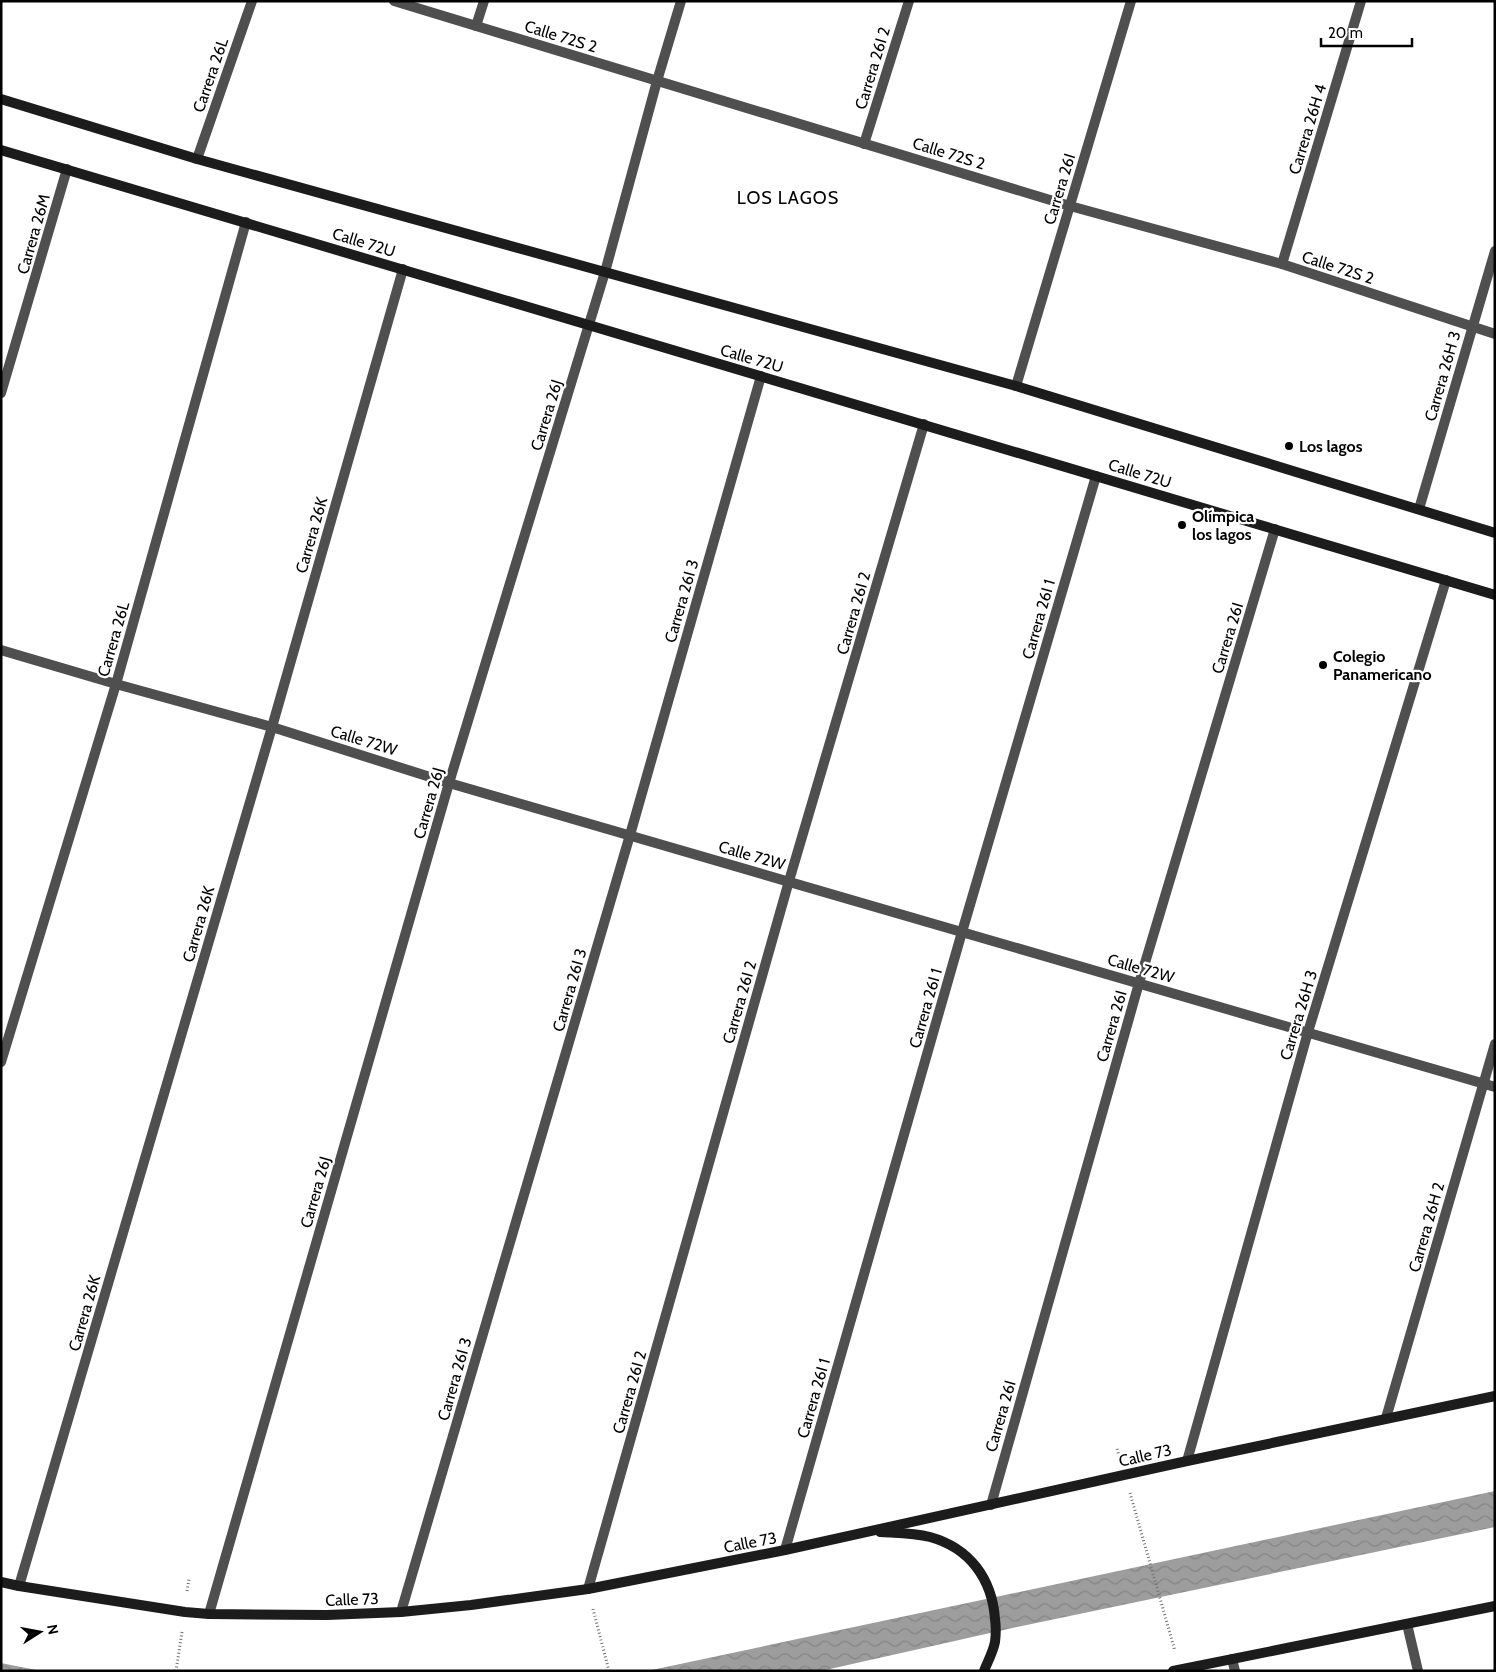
<svg xmlns="http://www.w3.org/2000/svg" width="1496" height="1672" viewBox="0 0 1496 1672" font-family="Cabin,sans-serif">
  <style>
    .water { fill: url(#water-waves) }
    .lines { fill: none; stroke-linecap: round; stroke-linejoin: round }
    .path { stroke: #717171; stroke-width: 3; stroke-dasharray: 1 2.5; stroke-linecap: butt }
    .street { stroke: #4f4f4f; stroke-width: 10 }
    .secondary { stroke: #1c1c1c; stroke-width: 10 }
    .poi-dot { fill: #000; stroke: #fff; stroke-width: 2 }
    .labels { text-anchor: middle; stroke-width: 4.5; stroke-linejoin: round; paint-order: stroke }
    .street-label { font-size: 16px; fill: #000; stroke: #fff }
    .poi-label { font-size: 16px; font-weight: bold; fill: #000; stroke: #fff; text-anchor: start }
    .neighbourhood-label { font-size: 18px; letter-spacing: 1px; fill: #000; stroke: #fff }
  </style>
  <defs>
    <pattern id="water-waves" width="16" height="10" patternUnits="userSpaceOnUse" patternTransform="scale(1.25)"><rect width="16" height="10" fill="#9d9d9d"/><path d="M0 5q4-4 8 0t8 0" fill="none" stroke="#858585"/></pattern>
  </defs>
  <rect width="100%" height="100%" fill="#fff"/>
  <g class="water">
    <path d="M1495,1491V1527L1017,1627L821,1671H647Z"/>
    <path d="M1,1663L41,1671H1Z"/>
  </g>
  <g class="lines">
    <g class="path">
      <path d="M1117,1449L1119,1456"/>
      <path d="M1130,1493L1175,1651"/>
      <path d="M187,1591L189,1579"/>
      <path d="M593,1609L609,1671"/>
      <path d="M176,1671L182,1632"/>
    </g>
    <g class="street">
      <path d="M394,1L1070,206L1282,264L1495,334"/>
      <path d="M476,26L484,1"/>
      <path d="M864,144L909,1"/>
      <path d="M197,159L252,1"/>
      <path d="M1282,264L1361,1"/>
      <path d="M1016,386L1131,1"/>
      <path d="M1,393L67,169"/>
      <path d="M1419,509L1495,251"/>
      <path d="M1,650L116,684L272,727L449,783L1495,1087"/>
      <path d="M1,1062L116,684L246,222"/>
      <path d="M1386,1418L1495,1044"/>
      <path d="M1187,1461L1308,1032L1446,580"/>
      <path d="M991,1505L1139,983L1275,529"/>
      <path d="M785,1550L962,932L1096,476"/>
      <path d="M19,1586L272,727L403,269"/>
      <path d="M588,1589L789,881L924,424"/>
      <path d="M401,1612L630,835L761,376"/>
      <path d="M209,1614L449,783L605,272L657,81L681,1"/>
      <path d="M1407,1624L1418,1671"/>
      <path d="M1232,1659L1235,1671"/>
    </g>
    <g class="secondary">
      <path d="M1,99L197,159L1016,386L1495,533"/>
      <path d="M1,150L1495,595"/>
      <path d="M880,1532C896,1533 914,1533 930,1537C970,1548 992,1579 995,1619C996,1626 996,1634 995,1642C993,1652 988,1661 984,1671"/>
      <path d="M1,1582L19,1586L185,1612L209,1614L327,1615L401,1612L471,1605L588,1589L785,1550L1187,1461L1495,1396"/>
      <path d="M1173,1671L1495,1606"/>
    </g>
  </g>
  <g class="poi-dot">
    <circle cx="1289" cy="446" r="5"/>
    <circle cx="1182" cy="525" r="5"/>
    <circle cx="1323" cy="665" r="5"/>
  </g>
  <g class="labels">
    <g class="street-label">
      <text transform="translate(561 36) rotate(17)" y="6">Calle 72S 2</text>
      <text transform="translate(872 68) rotate(-73)" y="6">Carrera 26I 2</text>
      <text transform="translate(210 75) rotate(-71)" y="6">Carrera 26L</text>
      <text transform="translate(1307 129) rotate(-73)" y="6">Carrera 26H 4</text>
      <text transform="translate(949 153) rotate(17)" y="6">Calle 72S 2</text>
      <text transform="translate(1059 189) rotate(-73)" y="6">Carrera 26I</text>
      <text transform="translate(33 234) rotate(-74)" y="6">Carrera 26M</text>
      <text transform="translate(364 242) rotate(17)" y="6">Calle 72U</text>
      <text transform="translate(1338 267) rotate(18)" y="6">Calle 72S 2</text>
      <text transform="translate(752 358) rotate(16)" y="6">Calle 72U</text>
      <text transform="translate(1442 376) rotate(-74)" y="6">Carrera 26H 3</text>
      <text transform="translate(546 415) rotate(-73)" y="6">Carrera 26J</text>
      <text transform="translate(1140 473) rotate(17)" y="6">Calle 72U</text>
      <text transform="translate(311 535) rotate(-74)" y="6">Carrera 26K</text>
      <text transform="translate(681 601) rotate(-74)" y="6">Carrera 26I 3</text>
      <text transform="translate(853 613) rotate(-74)" y="6">Carrera 26I 2</text>
      <text transform="translate(1038 619) rotate(-74)" y="6">Carrera 26I 1</text>
      <text transform="translate(1227 638) rotate(-73)" y="6">Carrera 26I</text>
      <text transform="translate(113 639) rotate(-74)" y="6">Carrera 26L</text>
      <text transform="translate(364 740) rotate(17)" y="6">Calle 72W</text>
      <text transform="translate(428 803) rotate(-74)" y="6">Carrera 26J</text>
      <text transform="translate(752 855) rotate(16)" y="6">Calle 72W</text>
      <text transform="translate(198 924) rotate(-74)" y="6">Carrera 26K</text>
      <text transform="translate(1141 968) rotate(16)" y="6">Calle 72W</text>
      <text transform="translate(569 990) rotate(-74)" y="6">Carrera 26I 3</text>
      <text transform="translate(739 1002) rotate(-74)" y="6">Carrera 26I 2</text>
      <text transform="translate(925 1008) rotate(-74)" y="6">Carrera 26I 1</text>
      <text transform="translate(1298 1015) rotate(-73)" y="6">Carrera 26H 3</text>
      <text transform="translate(1111 1026) rotate(-74)" y="6">Carrera 26I</text>
      <text transform="translate(315 1192) rotate(-74)" y="6">Carrera 26J</text>
      <text transform="translate(1426 1227) rotate(-74)" y="6">Carrera 26H 2</text>
      <text transform="translate(84 1313) rotate(-74)" y="6">Carrera 26K</text>
      <text transform="translate(454 1379) rotate(-74)" y="6">Carrera 26I 3</text>
      <text transform="translate(629 1392) rotate(-74)" y="6">Carrera 26I 2</text>
      <text transform="translate(813 1398) rotate(-74)" y="6">Carrera 26I 1</text>
      <text transform="translate(1000 1416) rotate(-74)" y="6">Carrera 26I</text>
      <text transform="translate(1145 1455) rotate(-13)" y="6">Calle 73</text>
      <text transform="translate(750 1542) rotate(-11)" y="6">Calle 73</text>
      <text transform="translate(352 1599) rotate(-2)" y="6">Calle 73</text>
    </g>
    <g class="poi-label">
      <text x="1299" y="452">Los lagos</text>
      <text x="1192" y="522">Olímpica<tspan x="1192" dy="18">los lagos</tspan></text>
      <text x="1333" y="662">Colegio<tspan x="1333" dy="18">Panamericano</tspan></text>
    </g>
    <g class="neighbourhood-label">
      <text x="788" y="204">LOS LAGOS</text>
    </g>
  </g>
  <rect width="1496" height="1672" fill="none" stroke="#000000" stroke-width="5"/>
  <g transform="translate(40 1632) rotate(79)" stroke="#ffffff" stroke-width="4" paint-order="stroke">
  <path d="M0-4L9 19L0 12L-9 19Z" fill="#000000"/>
  <text y="-8" font-size="14" font-weight="bold" text-anchor="middle" fill="#000000">N</text>
  </g>
  <path d="M1321 38v8h91v-8" fill="none" stroke="#000000" stroke-width="2.5"/>
  <text x="1328" y="38" font-size="15" fill="#000000" stroke="#ffffff" stroke-width="4" paint-order="stroke">20 m</text>
</svg>
